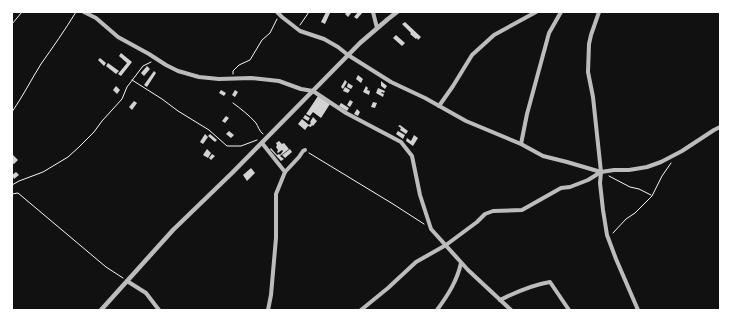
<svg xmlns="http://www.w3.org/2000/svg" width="732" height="322" viewBox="0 0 732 322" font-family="'Source Sans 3',sans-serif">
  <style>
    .building { fill: #d3d3d3 }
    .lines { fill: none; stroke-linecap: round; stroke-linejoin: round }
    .path { stroke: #f5f5f5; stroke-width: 1 }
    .minor { stroke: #bcbcbc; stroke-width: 4 }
    .tertiary { stroke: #bcbcbc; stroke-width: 4.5 }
  </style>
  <rect width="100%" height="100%" fill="#111"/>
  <g class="building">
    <path d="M326,12L330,13L325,24L321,22Z"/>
    <path d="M347,12H352L348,17L345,14Z"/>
    <path d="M358,12H363L357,19L354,17Z"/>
    <path d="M405,22L421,37L418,40L417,38L416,39L410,34L411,33L402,24Z"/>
    <path d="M396,35L405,43L402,46L393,38Z"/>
    <path d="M121,53L132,62L121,76L118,74L127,63L119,56Z"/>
    <path d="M100,58L106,63L104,66L98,60Z"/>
    <path d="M108,63L119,71L116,74L106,66Z"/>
    <path d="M147,66L150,69L144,76L141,73Z"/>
    <path d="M154,71L156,73L147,87L144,85Z"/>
    <path d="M358,75L363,79L361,83L356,79Z"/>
    <path d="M345,80L347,82L343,89L341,87Z"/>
    <path d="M381,81L387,86L385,89L381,86Z"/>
    <path d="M348,83L353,86L351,89L347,87Z"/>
    <path d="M116,86L120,90L117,94L113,90Z"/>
    <path d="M366,86L368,88L367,90L370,91L369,95L363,92Z"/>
    <path d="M345,87L350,90L348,93L343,91Z"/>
    <path d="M378,88L385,91L384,93L382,92L381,93L384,94L383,97L376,93Z"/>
    <path d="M221,90L226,93L224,96L219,93Z"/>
    <path d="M235,90L238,92L235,97L232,95Z"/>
    <path d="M318,96L330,104L321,118L313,112L310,116L306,114Z"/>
    <path d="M350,100L353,102L350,107L347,105Z"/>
    <path d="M134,101L137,103L132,110L129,107Z"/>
    <path d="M373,102L377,103L375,108L371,107Z"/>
    <path d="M341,103L349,108L347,111L339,106Z"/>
    <path d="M357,109L360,112L358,116L354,114Z"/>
    <path d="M305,115L310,118L308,121L303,118Z"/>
    <path d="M226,116L229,118L225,123L222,121Z"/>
    <path d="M313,117L317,121L313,126L312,125L311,127L308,126L305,130L298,124L302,119L309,125L311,123L310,122Z"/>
    <path d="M400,125L408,131L406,134L400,130L401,128L398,126Z"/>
    <path d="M229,131L234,135L231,138L226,134Z"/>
    <path d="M398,131L405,135L403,139L396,134Z"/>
    <path d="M205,134L208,137L203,144L200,142Z"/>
    <path d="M210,134L217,140L215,142L208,136Z"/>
    <path d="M414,135L418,138L413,146L406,141L407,138L411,141Z"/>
    <path d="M279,141L282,144L284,143L289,149L280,156L284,159L281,161L270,149L271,148L277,155L279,154L280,155L283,151L282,150L278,153L277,152L278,150L276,147L277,145L276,143Z"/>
    <path d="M207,149L211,153L208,158L203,155Z"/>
    <path d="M290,149L292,152L285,158L282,155Z"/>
    <path d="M12,154L18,160L14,164L12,163Z"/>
    <path d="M212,154L215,156L211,160L209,158Z"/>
    <path d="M251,168L255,173L247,181L243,175Z"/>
    <path d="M16,172L19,175L14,179L12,175Z"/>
  </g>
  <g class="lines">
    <g class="path">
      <path d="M12,24L22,12"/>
      <path d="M300,25L309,12"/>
      <path d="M233,74V71L239,65L250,60L262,40L270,33L277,19"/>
      <path d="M132,80L162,99L178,111L209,130L227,146H241L257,140"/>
      <path d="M233,103C241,109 249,115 256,123C258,126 259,131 263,134"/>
      <path d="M12,112C23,96 31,80 41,64C53,47 65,30 76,12"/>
      <path d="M309,153L393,204L424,224"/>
      <path d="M609,176L630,187L639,189L651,195"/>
      <path d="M12,185L19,181L43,172L68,157L79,147L94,132L102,121L122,99L127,87L143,66L151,62"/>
      <path d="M12,194L18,193L106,267L123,278"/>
      <path d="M613,233L626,219L635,213L652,196L662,176L671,163"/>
    </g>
    <g class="minor">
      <path d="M84,12L96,18L118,37L149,54L166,65L178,71L199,77L219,79L251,78L279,81L301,89L313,91L346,113L401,142L412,156L420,195L431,229L468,270L511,310"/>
      <path d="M277,12L282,17L300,31L324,39L338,47L348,55L391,82L425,98L466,121L521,144L543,156L567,162L601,172L588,180L570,187L561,188L522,210L493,211L485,214L477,222L446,245L416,262L388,288L361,310"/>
      <path d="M373,12L377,28"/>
      <path d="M599,12L591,35L589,44L588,72L593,97L601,172L600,183L603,210L607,235L616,259L638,310"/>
      <path d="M439,106L453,86L472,55L494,35L536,12"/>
      <path d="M262,143L285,172L276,194V238L271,295L268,310"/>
      <path d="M521,144L527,114L549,33L561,12"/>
      <path d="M285,172L299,157L303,151L305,150"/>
      <path d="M601,172L614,170H629L647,167L661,162L682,151L714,130L720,127"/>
      <path d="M127,281L146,293L159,310"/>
      <path d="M500,300C516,292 532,285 550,282L569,310"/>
      <path d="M437,310C448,295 457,281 461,263"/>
    </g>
    <path class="tertiary" d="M101,310L173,230L232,173L360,43L388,19L397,12"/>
  </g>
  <rect width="732" height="322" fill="none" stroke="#ffffff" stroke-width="26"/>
</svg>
